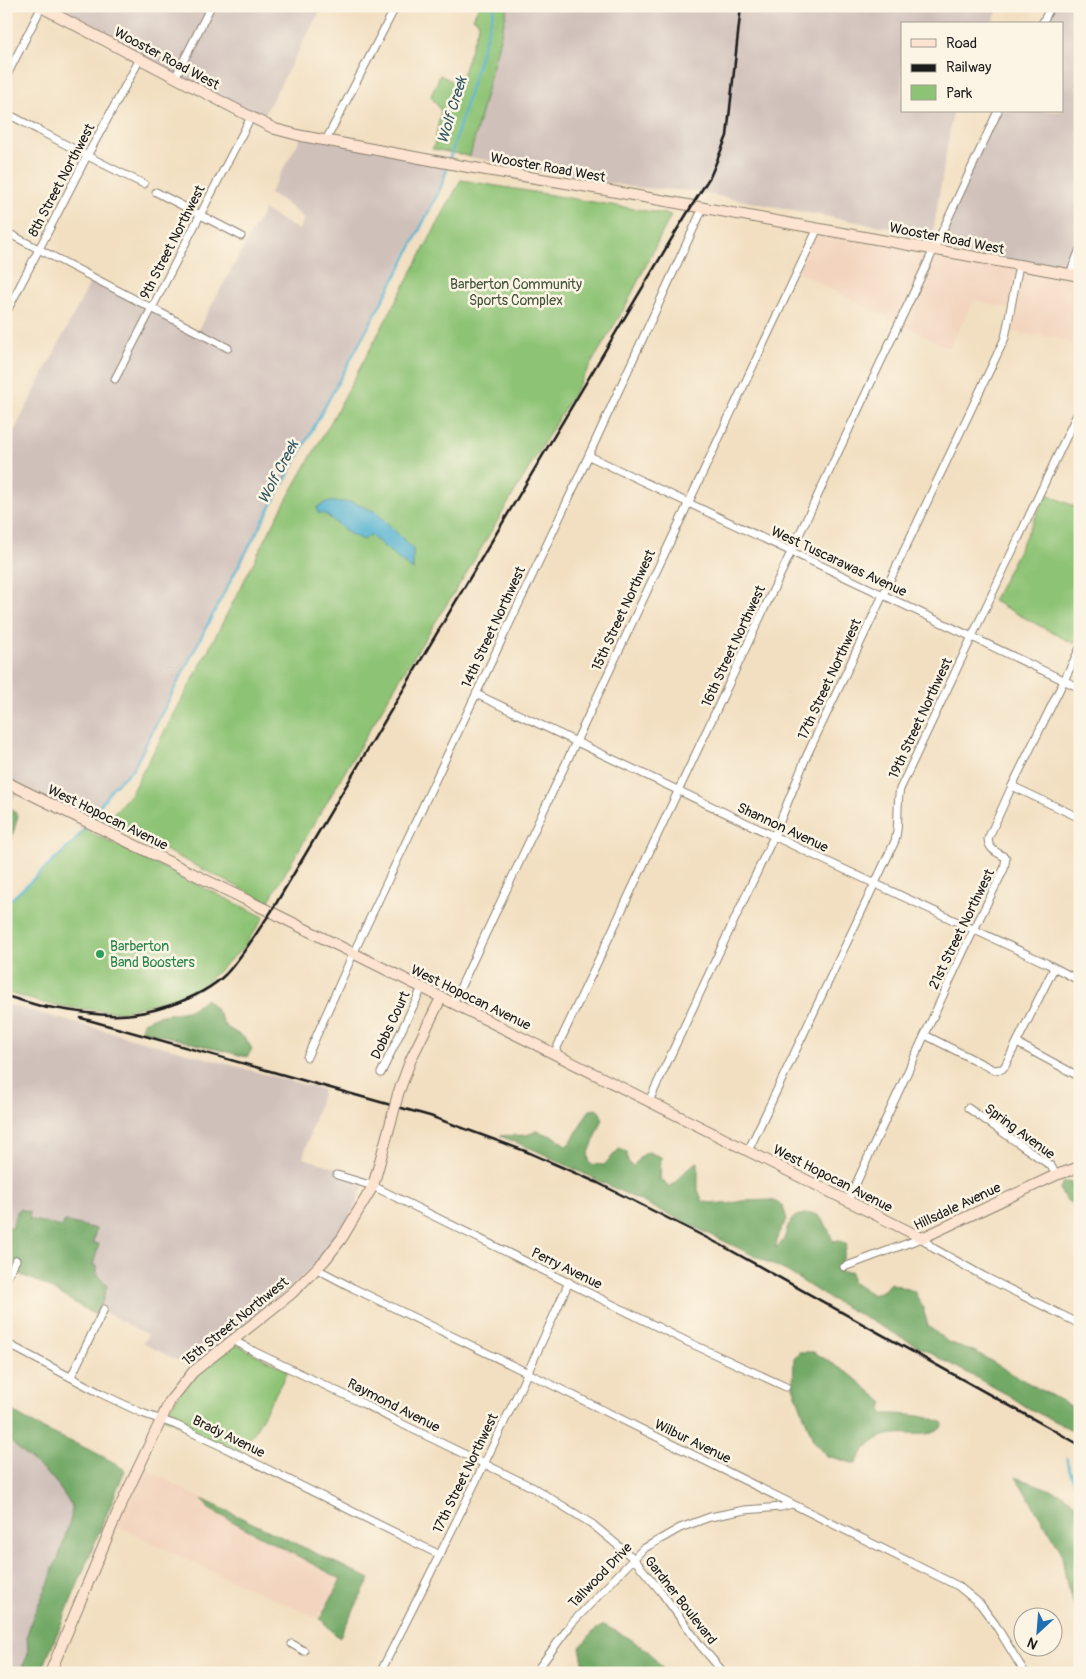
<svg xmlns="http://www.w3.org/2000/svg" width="1086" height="1679" viewBox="0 0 1086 1679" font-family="Pangolin,sans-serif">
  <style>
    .built { fill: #f3d4be }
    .industrial { fill: #cfc0ba }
    .green { fill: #8dc375; stroke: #547048 }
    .forest { fill: #72a966; stroke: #476241 }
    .water { fill: #54b3d2; stroke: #386877 }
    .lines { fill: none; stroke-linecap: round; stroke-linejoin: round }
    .stream { stroke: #54b3d2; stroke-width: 2.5 }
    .street-casing { stroke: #877e6e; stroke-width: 9 }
    .secondary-casing { stroke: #877e6e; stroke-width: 12 }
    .street { stroke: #fff; stroke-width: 7 }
    .secondary { stroke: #fde4d0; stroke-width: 10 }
    .rail { stroke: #1c1c1c; stroke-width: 2.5 }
    .secondary-bridge-casing { stroke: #877e6e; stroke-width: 12; stroke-linecap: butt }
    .secondary-bridge { stroke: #fde4d0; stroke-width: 10 }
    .leisure-dot { fill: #2e9e5b; stroke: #fcf5e5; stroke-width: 2 }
    .labels { text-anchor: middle; stroke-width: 5; stroke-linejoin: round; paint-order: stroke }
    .street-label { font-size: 14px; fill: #1c1c1c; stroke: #fcf5e5 }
    .park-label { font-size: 14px; fill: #44563b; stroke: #fcf5e5 }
    .leisure-label { font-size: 14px; fill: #27864d; stroke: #fcf5e5; text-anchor: start }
    .water-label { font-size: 15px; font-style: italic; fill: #325865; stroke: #fcf5e5 }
  </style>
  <rect width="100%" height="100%" fill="#fcf5e5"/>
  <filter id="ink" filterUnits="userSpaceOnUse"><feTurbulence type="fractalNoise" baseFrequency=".02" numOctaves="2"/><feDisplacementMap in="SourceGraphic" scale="10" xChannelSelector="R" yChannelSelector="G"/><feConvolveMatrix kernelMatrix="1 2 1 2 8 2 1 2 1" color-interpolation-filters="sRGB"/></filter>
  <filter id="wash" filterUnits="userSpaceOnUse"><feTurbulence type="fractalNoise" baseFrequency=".0096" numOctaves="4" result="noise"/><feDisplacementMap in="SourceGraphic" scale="20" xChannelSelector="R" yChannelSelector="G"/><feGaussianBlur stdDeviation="1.12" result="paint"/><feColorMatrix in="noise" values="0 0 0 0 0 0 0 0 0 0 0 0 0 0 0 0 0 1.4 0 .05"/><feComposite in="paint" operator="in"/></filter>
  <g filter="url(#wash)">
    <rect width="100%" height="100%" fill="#f2dfc1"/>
    <g class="built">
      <path d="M818,228L1019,265L1011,309L974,300L949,348L797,272Z"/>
      <path d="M1021,269L1080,279V347L1054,337L1010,332Z"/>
      <path d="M141,1466L202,1499L209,1509L341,1579L320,1619L200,1566L116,1525Z"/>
    </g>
    <g class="industrial">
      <path d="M52,6H323L260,122L49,12Z"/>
      <path d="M508,6H999L992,24H902V111H953L933,233L868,224L691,191L632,187L470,157Z"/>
      <path d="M1051,6H1080V249L1070,274L933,249L998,111H1062V24H1042Z"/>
      <path d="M302,136L448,163L441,187L345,368L225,591L133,769L113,787L89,822L20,789L6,811V447L93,277L197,332L264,210L299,230L304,218L280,199L269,194Z"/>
      <path d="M6,1004L323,1090L303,1158L367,1177L352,1213L328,1251L289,1289L192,1368L143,1343L148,1335L98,1309L102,1303V1280L93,1265L98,1244L93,1243L64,1221L63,1227L28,1219L19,1211H17L12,1228L6,1226Z"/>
      <path d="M6,1435L14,1445L54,1480L72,1506L71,1518L58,1559L53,1568L51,1578L33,1616L27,1635L28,1656L19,1673H6Z"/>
    </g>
    <g class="green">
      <path d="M479,6H508L470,156L432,149L434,146L441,111L431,96L440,75L459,85L479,24L477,20L473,18Z"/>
      <path d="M461,180L671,215L625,307L464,577L402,675L268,902L107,821L131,793L198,670L280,511L333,418Z"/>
      <path d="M1047,494L1080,509V633L1074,644L993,601Z"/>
      <path d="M84,829L264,917L243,948L201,987L170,1000L119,1012L74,1008L43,1003L6,992V904L74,842Z"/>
      <path d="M232,1342L288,1371L253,1434L239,1454L164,1418L184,1386Z"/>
    </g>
    <g class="forest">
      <path d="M10,806L18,816L10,844L6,850V811Z"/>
      <path d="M206,999L218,1012L225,1026L246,1039L252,1049L247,1057L141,1030L143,1022L157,1016L187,1011L195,1007Z"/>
      <path d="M598,1109L603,1119L588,1155L590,1164L604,1165L619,1149L627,1152L628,1162L633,1167L640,1157L648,1152L661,1157L660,1179L670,1187C678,1180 688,1166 698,1162V1190L703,1202L728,1204L742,1201L772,1200L783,1206L787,1220L778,1234L776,1248C789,1237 783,1233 791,1221C794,1216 799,1215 805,1214C823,1210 827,1227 833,1241L839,1240L847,1245L839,1272H851L852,1282L873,1295L884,1290L890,1283L914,1291L923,1308L928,1326L948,1342L976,1352L1021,1379L1080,1411V1434L1028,1408L1010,1396L825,1296L788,1272L535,1150L500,1136C513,1134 525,1138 536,1131L555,1137L567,1146C577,1135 581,1121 590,1110Z"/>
      <path d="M1064,1182L1080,1183V1208L1066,1200L1059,1189Z"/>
      <path d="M20,1209L30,1212L29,1219L62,1227L64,1221L96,1229L93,1243L99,1244L93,1265L97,1266V1273L107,1286L102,1303L95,1315L41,1283L11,1271L6,1279V1226L12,1228L17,1211H19Z"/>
      <path d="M799,1352H814L851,1375L884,1403L881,1409L883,1414C904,1414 923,1415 942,1422L943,1426C922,1449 882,1411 856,1464L827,1456L813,1440L793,1386L794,1358Z"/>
      <path d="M6,1406C40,1434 89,1444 125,1470L41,1673H19L28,1655L27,1635L33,1616L51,1578L53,1568L58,1559L71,1518L72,1506L54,1480L14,1445L6,1435Z"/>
      <path d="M1016,1477L1062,1494L1080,1507V1623L1067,1585L1061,1551Z"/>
      <path d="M202,1499L370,1579L339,1638L320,1619L341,1579L209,1509Z"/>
      <path d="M604,1625L629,1638L649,1652L663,1669L661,1673H590L583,1662L580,1647L595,1630Z"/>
    </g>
    <path class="water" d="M327,502H352L376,512L413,549V570C398,560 385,546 370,535L363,540L350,534L325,514L318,513L317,507Z"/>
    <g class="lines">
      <g class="stream">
        <path d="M449,161L495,6"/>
        <path d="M90,820L113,787L133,769L225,591L405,259L441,187L448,166"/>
        <path d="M6,904L74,842L87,824"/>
        <path d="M1067,1459V1462L1078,1493L1080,1509"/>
      </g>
    </g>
  </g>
  <g filter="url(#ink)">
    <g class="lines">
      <defs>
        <g id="street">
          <path d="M1042,24L1051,6"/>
          <path d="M6,77L41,8"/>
          <path d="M175,78L211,6"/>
          <path d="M6,113C52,137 97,162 144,184"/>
          <path d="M326,140L396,6"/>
          <path d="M156,192L241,236"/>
          <path d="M6,232L228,348"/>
          <path d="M1070,274L1080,249"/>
          <path d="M6,313L87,156L140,59"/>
          <path d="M115,379L251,117"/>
          <path d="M589,456L1080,688"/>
          <path d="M476,694L824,860L1046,963L1080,981"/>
          <path d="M1012,786L1080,818"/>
          <path d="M453,1003L818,228"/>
          <path d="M925,1035L994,1070L1002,1069L1005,1066L1054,968"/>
          <path d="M1017,1043L1080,1077"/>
          <path d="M554,1054L927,264L998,111"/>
          <path d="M307,1057L353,954L575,485L703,208"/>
          <path d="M381,1073L422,988"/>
          <path d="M649,1101L774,836L807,755L1005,338L1019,265"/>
          <path d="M968,1108L1051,1166L1056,1175"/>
          <path d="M748,1151L895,841C900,825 896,806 900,789L1080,408"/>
          <path d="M337,1175L373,1186L690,1343L786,1387"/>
          <path d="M848,1201L964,950L1004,869L1006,858C998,852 989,851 988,839L1012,786L1080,648"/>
          <path d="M844,1267L922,1238L933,1248L985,1277L1078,1323"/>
          <path d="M317,1269L353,1288L528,1373L958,1586L980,1604L995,1624L1025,1673"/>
          <path d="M6,1279L16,1260"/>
          <path d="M233,1340L253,1351L364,1404L396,1421L534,1488L592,1524L633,1558L662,1593L700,1645L724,1673"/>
          <path d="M6,1343L102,1394L142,1413L176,1425L221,1446L440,1555"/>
          <path d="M71,1377L104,1309"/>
          <path d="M292,1644L304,1651"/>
          <path d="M380,1673C446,1544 510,1414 569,1282"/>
          <path d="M535,1673L572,1623L643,1549L680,1528L710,1517L745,1510L781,1507L792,1504"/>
        </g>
        <g id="secondary">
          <path d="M39,6L251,117L275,129L302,136L468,167L572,184L1080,276"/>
          <path d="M6,782L271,912L922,1238L1056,1175L1080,1167"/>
          <path d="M398,1094L411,1059L441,998"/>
          <path d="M50,1673L119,1509L170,1401L193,1372L292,1293L325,1260L342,1238L373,1186L392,1118"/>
        </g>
      </defs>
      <use href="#street" class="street-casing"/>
      <use href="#secondary" class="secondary-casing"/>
      <use href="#street" class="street"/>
      <use href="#secondary" class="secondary"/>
      <g class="rail">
        <path d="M6,996L47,1008"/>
        <path d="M41,1006C63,1009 86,1014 109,1015C145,1017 200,1000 226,974C243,956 256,933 271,912L678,228L711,175L727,136L741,6"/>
        <path d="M81,1018L430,1116L525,1151L598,1183L721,1245L1080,1445"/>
      </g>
      <defs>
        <path id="secondary-bridge" d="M392,1118L398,1094"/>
      </defs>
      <use href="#secondary-bridge" class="secondary-bridge-casing"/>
      <use href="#secondary-bridge" class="secondary-bridge"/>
    </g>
  </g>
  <circle class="leisure-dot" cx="100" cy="954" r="5"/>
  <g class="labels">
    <g class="street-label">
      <text transform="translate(167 58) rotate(28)" y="5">Wooster Road West</text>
      <text transform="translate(548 167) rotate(10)" y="5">Wooster Road West</text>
      <text transform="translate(61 180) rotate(-62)" y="5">8th Street Northwest</text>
      <text transform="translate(947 238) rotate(11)" y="5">Wooster Road West</text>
      <text transform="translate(172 242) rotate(-63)" y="5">9th Street Northwest</text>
      <text transform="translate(839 561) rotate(25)" y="5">West Tuscarawas Avenue</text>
      <text transform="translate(623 610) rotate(-65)" y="5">15th Street Northwest</text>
      <text transform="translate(493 627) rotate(-65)" y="5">14th Street Northwest</text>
      <text transform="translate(733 646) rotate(-65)" y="5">16th Street Northwest</text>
      <text transform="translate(829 679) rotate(-65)" y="5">17th Street Northwest</text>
      <text transform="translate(920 718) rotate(-65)" y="5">19th Street Northwest</text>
      <text transform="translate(108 817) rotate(26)" y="5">West Hopocan Avenue</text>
      <text transform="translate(783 827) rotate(25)" y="5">Shannon Avenue</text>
      <text transform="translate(961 929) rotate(-64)" y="5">21st Street Northwest</text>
      <text transform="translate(471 997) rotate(26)" y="5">West Hopocan Avenue</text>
      <text transform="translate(390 1025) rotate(-65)" y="5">Dobbs Court</text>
      <text transform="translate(1020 1131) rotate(36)" y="5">Spring Avenue</text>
      <text transform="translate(833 1178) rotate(27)" y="5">West Hopocan Avenue</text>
      <text transform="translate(957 1206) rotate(-25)" y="5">Hillsdale Avenue</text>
      <text transform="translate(567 1268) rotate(26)" y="5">Perry Avenue</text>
      <text transform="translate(235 1321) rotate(-39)" y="5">15th Street Northwest</text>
      <text transform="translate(394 1405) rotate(27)" y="5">Raymond Avenue</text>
      <text transform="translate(229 1436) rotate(26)" y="5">Brady Avenue</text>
      <text transform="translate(693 1441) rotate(26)" y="5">Wilbur Avenue</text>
      <text transform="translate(465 1473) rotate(-64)" y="5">17th Street Northwest</text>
      <text transform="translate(600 1575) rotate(-46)" y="5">Tallwood Drive</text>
      <text transform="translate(681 1600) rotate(52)" y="5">Gardner Boulevard</text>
    </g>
    <g class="park-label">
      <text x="516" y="289">Barberton Community<tspan x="516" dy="16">Sports Complex</tspan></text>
    </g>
    <g class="leisure-label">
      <text x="110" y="951">Barberton<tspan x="110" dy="16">Band Boosters</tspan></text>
    </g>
    <g class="water-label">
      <text transform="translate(452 110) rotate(-73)" y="5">Wolf Creek</text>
      <text transform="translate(278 472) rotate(-62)" y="5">Wolf Creek</text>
    </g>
  </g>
  <rect width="1086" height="1679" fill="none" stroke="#fcf5e5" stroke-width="25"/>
  <rect x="901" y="22" width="162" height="90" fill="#fcf5e5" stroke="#a29e95"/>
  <rect x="911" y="39" width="25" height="8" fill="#fde4d0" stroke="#a29e95"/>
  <text x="946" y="48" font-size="15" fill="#1c1c1c">Road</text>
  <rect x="911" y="64" width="25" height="8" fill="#1c1c1c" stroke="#a29e95"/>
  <text x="946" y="72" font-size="15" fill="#1c1c1c">Railway</text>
  <rect x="911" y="85" width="25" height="15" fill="#8dc375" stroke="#a29e95"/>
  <text x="946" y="98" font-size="15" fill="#1c1c1c">Park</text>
  <g transform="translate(1038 1632) rotate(206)"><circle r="24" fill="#fcf5e5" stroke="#a29e95"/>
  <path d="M0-4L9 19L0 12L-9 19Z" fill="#1f6fb2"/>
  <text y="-8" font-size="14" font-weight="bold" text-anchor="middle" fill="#1c1c1c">N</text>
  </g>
</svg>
